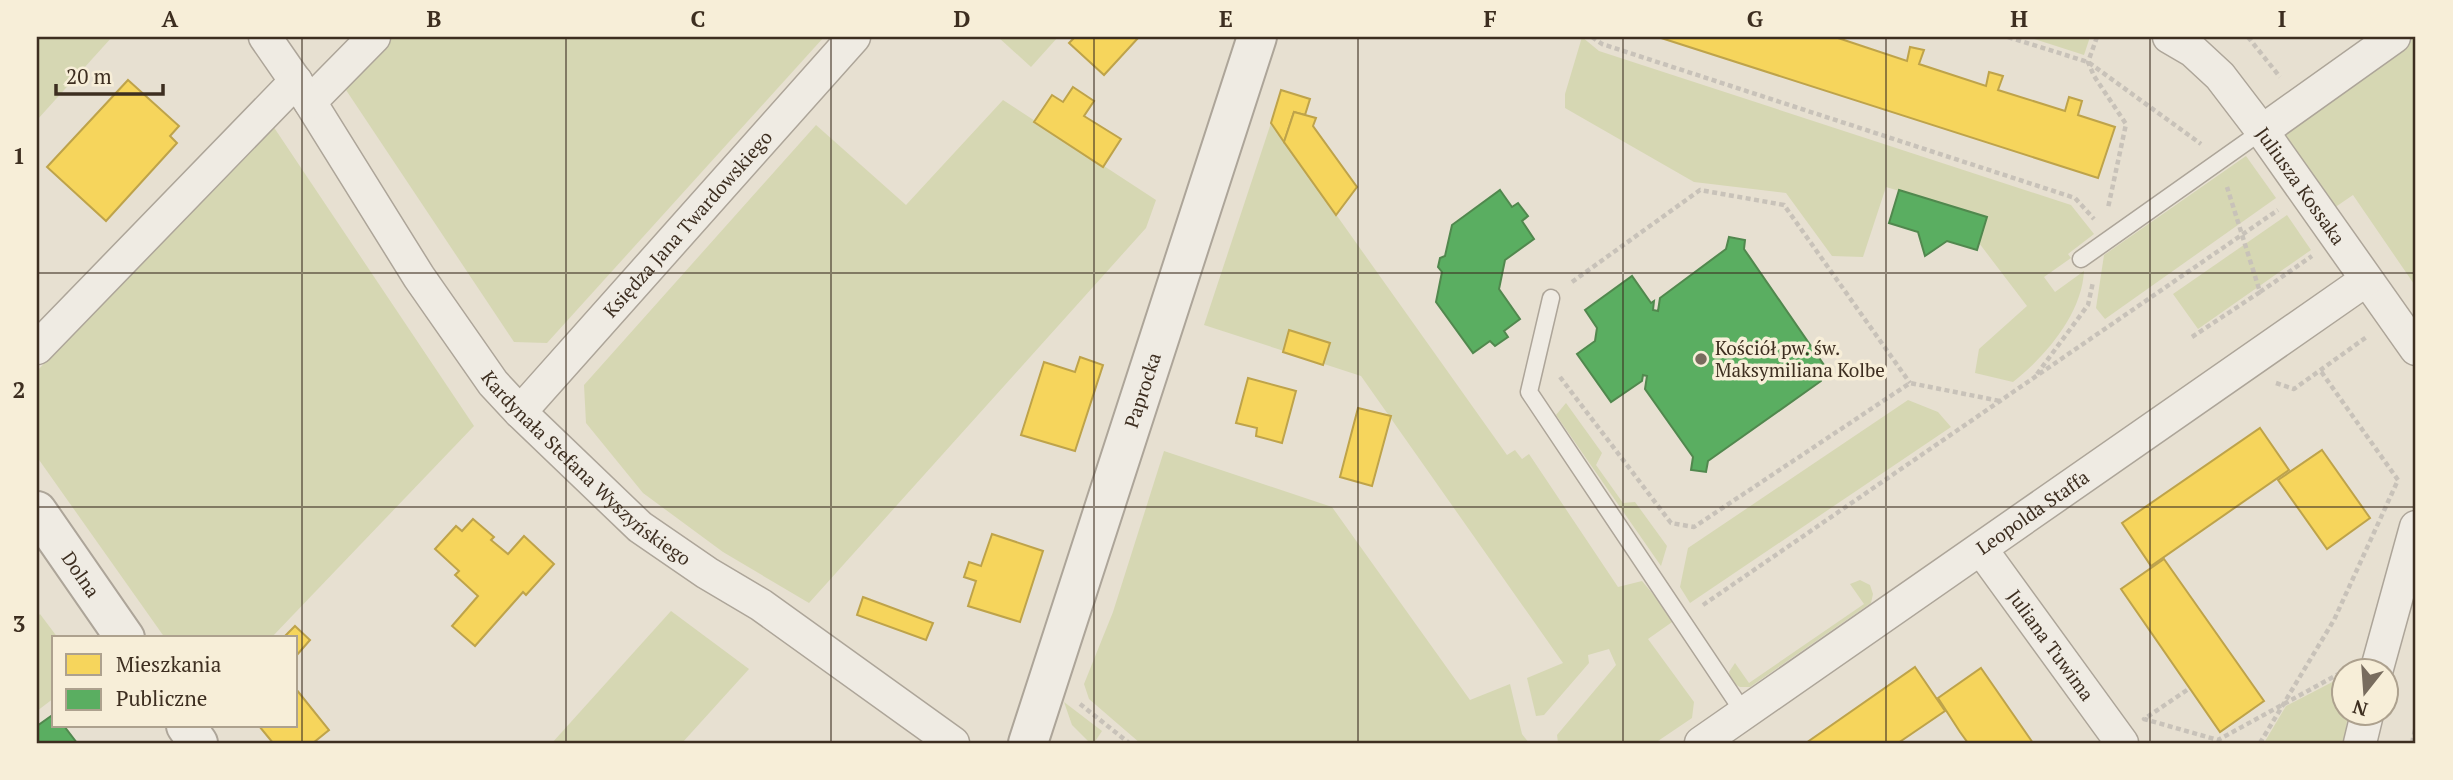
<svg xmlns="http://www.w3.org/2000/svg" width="2453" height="780" viewBox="0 0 2453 780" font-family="'PT Serif',serif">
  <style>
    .green { fill: #d6d7b3 }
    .homes { fill: #f6d55c; stroke: #bea34a; stroke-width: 2 }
    .public { fill: #5aae61; stroke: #51884e; stroke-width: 2 }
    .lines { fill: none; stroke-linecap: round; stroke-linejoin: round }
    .service-casing { stroke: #ada599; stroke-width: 19 }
    .minor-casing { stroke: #ada599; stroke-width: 35 }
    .tertiary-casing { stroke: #ada599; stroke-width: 42 }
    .path { stroke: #c8c2b9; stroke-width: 4.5; stroke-dasharray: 5 3.5; stroke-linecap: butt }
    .service { stroke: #efebe3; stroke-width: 16 }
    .minor { stroke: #efebe3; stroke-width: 32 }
    .tertiary { stroke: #efebe3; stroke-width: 38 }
    .grid { fill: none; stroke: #3d2e20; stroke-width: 2; stroke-opacity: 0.55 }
    .poi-dot { fill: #786c5e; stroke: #f7eed8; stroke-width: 2.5 }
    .labels { text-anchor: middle; stroke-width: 7; stroke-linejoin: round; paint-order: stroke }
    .street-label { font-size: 19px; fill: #3d2e20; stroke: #f7eed8 }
    .poi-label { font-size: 19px; fill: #3d2e20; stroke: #f7eed8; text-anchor: start }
    .neatline { fill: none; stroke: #3d2e20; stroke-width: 2.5 }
    .grid-label { font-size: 23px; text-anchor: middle; font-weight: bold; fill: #3d2e20 }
  </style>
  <rect width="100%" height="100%" fill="#e7e0d1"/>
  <g class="green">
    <path d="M37,37H112L37,120Z"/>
    <path d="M390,37H824L547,343L514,342L344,87Z"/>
    <path d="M998,37H1058L1031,67Z"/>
    <path d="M1582,37L1599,51L2071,205L2094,234L2068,254L2071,258L2044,277L2055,292L2084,271C2082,314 2045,357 2013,382L1975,373L1979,349L2027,306L1979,243L1987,217L1886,187L1863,257L1832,256L1786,193L1694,182L1565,108V94Z"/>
    <path d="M2028,37H2090L2084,55Z"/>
    <path d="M2411,37H2416V287L2353,195L2334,208L2280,135Z"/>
    <path d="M1003,100L1156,200L1146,228L809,603L723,552L643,493L586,423L584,385L816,125L906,205Z"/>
    <path d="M271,123L474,426L271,638H165L37,457V371Z"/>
    <path d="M1271,123L1507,455L1515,450L1522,459L1529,454L1618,587L1642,581L1675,620L1648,639L1694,702L1692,718L1655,743H1558L1557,735L1616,665L1609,649L1588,655L1589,663L1544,715L1536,716L1527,678L1563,663L1361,376L1204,325Z"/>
    <path d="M2246,156L2276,198L2105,319L2096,308L2104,255Z"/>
    <path d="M2287,215L2311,250L2198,329L2173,294Z"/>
    <path d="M1908,400L1938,412L1951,427L1690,603L1680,587L1688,548Z"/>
    <path d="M1566,403L1602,453L1596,465L1623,503L1635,502L1667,546L1661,566L1556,415Z"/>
    <path d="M1164,451L1332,507L1470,700L1510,684L1522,734L1529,743H1140L1089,699L1084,684L1113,612Z"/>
    <path d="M1860,580L1870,585L1873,594L1871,603L1750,687H1740L1731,682L1729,672L1735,663L1749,683L1864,604L1850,584Z"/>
    <path d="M671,611L749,669L682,743H552Z"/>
    <path d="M40,614L58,638H54V698L37,711V617Z"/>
    <path d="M2344,676V714H2348L2344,743H2264L2286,706Z"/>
    <path d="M1064,702L1102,731L1094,743H1090L1072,725Z"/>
  </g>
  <g class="homes">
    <path d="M1075,37H1139L1104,75L1069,43Z"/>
    <path d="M1658,37H1839L1838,38L1907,61L1910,47L1924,50L1919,64L1986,86L1989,72L2003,76L1998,90L2065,111L2069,97L2082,101L2078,115L2115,127L2098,178Z"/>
    <path d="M128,80L179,126L170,136L177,143L106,221L47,167Z"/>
    <path d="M1073,87L1094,101L1084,116L1121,139L1103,167L1034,122L1052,95L1063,102Z"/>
    <path d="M1281,90L1310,99L1305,115L1294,112L1284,142L1271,123Z"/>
    <path d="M1294,112L1316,118L1313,126L1357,187L1336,215L1284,142Z"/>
    <path d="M1289,330L1330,343L1323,365L1283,352Z"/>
    <path d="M1080,357L1103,365L1075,451L1021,435L1044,362L1075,372Z"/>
    <path d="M1248,378L1296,391L1282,443L1256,436L1257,428L1236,423Z"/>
    <path d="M1358,408L1391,416L1372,486L1340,477Z"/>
    <path d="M2260,428L2289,470L2151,566L2122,523Z"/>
    <path d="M2322,450L2370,518L2327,549L2278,480Z"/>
    <path d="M473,519L494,537L491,540L508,554L524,536L554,564L526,595L523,592L475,646L452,626L478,596L455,575L459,571L435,549L456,526L462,531Z"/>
    <path d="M992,534L1043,551L1020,622L968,606L976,581L964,577L969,562L981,566Z"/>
    <path d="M2164,559L2264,701L2220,732L2121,589Z"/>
    <path d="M863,597L933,623L926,640L857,615Z"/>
    <path d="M295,626L310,640L296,656V638H283Z"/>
    <path d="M1915,667L1945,711L1898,743H1806Z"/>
    <path d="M1981,668L2033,743H1968L1960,732L1938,698Z"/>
    <path d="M296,689L329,730L313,743H273L259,726H296Z"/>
  </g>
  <g class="public">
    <path d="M1500,190L1512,207L1518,203L1528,216L1522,221L1534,239L1505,260L1499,289L1520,319L1504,331L1508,337L1495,346L1490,341L1473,353L1436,302L1442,272L1438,267L1440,258L1445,256L1452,225Z"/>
    <path d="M1899,190L1987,217L1977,250L1947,241L1925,256L1918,232L1889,223Z"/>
    <path d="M1729,237L1745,240L1744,249L1824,365L1821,381L1708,461L1706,472L1691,470L1693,457L1645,389L1647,376L1643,375L1642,381L1611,402L1577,354L1595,341L1597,328L1585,310L1632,276L1651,303L1654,301L1653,310L1658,311L1660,298L1726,249Z"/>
    <path d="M54,714V726H64L77,743H37V726Z"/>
  </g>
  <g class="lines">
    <defs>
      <g id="service">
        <path d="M2081,259L2262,131"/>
        <path d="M1551,298L1529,392L1744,713"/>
      </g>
      <g id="minor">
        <path id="s1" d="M265,37L310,102L419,277L493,383L520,412L640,527L707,573L761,605L953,743"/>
        <path id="s2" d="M2169,37L2193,51L2220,76L2262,131L2416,349"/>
        <path d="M310,102L374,37"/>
        <path d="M2262,131L2394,37"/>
        <path d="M37,348L296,81"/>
        <path id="s3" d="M520,412L854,37"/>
        <path id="s4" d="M1981,549L2122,743"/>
        <path d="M2376,672L2416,527"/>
        <path id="s5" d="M1701,743L2366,280"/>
        <path d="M2360,743L2367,714"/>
      </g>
      <g id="tertiary">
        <path id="s6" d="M37,511L125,638"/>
        <path d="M186,726L198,743"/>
        <path id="s7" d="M1028,743L1257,37"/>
      </g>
    </defs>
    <use href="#service" class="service-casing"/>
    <use href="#minor" class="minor-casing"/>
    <use href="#tertiary" class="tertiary-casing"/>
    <g class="path">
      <path d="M1592,37L1602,44L2075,198L2094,219"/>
      <path d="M2008,37L2088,62L2201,144"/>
      <path d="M2097,37L2088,62L2094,76L2126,124L2108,208"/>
      <path d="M2248,37L2280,77"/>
      <path d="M1572,282L1700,190L1784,205L1910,383"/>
      <path d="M2260,292L2312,256"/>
      <path d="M2192,337L2260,292L2227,187"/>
      <path d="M2037,374L2088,305L2093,282"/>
      <path d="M1560,377L1671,523L1694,527L1910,383L2000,401"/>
      <path d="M2276,383L2294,389L2368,336"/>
      <path d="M1703,605L2278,210"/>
      <path d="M2187,690L2144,719L2218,740L2344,671"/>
      <path d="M1080,704L1129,743"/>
      <path d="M2260,743L2334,620L2398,480L2320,370"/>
      <path d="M2412,743L2416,726"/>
    </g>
    <use href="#service" class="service"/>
    <use href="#minor" class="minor"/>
    <use href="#tertiary" class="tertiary"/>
  </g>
  <path class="grid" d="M302,37V743M566,37V743M831,37V743M1094,37V743M1358,37V743M1623,37V743M1886,37V743M2150,37V743M37,273H2416M37,507H2416"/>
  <circle class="poi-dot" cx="1701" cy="359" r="7"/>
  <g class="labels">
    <g class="street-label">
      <text dy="7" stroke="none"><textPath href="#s2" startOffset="201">Juliusza Kossaka</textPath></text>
      <text dy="7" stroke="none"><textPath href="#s3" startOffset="252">Księdza Jana Twardowskiego</textPath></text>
      <text dy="7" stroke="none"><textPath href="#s7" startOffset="371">Paprocka</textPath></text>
      <text dy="7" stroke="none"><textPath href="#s1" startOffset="541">Kardynała Stefana Wyszyńskiego</textPath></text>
      <text dy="7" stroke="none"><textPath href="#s5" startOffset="404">Leopolda Staffa</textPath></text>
      <text dy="7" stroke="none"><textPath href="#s6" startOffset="77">Dolna</textPath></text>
      <text dy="7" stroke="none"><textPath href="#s4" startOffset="119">Juliana Tuwima</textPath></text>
    </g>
    <g class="poi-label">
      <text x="1715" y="355">Kościół pw. św.<tspan x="1715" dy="22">Maksymiliana Kolbe</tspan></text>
    </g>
  </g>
  <rect width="2453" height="780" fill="none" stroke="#f7eed8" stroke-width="77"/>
  <rect x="52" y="636" width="245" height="91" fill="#f7eed8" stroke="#ada18e" stroke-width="2"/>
  <rect x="66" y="654" width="35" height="21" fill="#f6d55c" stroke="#ada18e" stroke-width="2"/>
  <text x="116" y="672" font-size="21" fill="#3d2e20">Mieszkania</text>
  <rect x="66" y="689" width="35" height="21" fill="#5aae61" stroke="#ada18e" stroke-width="2"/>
  <text x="116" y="706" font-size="21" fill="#3d2e20">Publiczne</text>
  <g transform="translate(2365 692) rotate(197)"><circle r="33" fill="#f7eed8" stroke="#ada18e" stroke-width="2"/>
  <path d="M0-5L12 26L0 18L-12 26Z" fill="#786c5e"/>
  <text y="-10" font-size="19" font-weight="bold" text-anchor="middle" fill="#3d2e20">N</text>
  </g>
  <path d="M56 84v10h107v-10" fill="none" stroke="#3d2e20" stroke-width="3.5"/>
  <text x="66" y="84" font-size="21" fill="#3d2e20" stroke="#f7eed8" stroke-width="5" paint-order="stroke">20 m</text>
  <rect x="38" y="38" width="2376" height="704" class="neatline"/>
  <g class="grid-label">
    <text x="170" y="27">A</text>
    <text x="434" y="27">B</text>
    <text x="698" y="27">C</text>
    <text x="962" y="27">D</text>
    <text x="1226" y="27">E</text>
    <text x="1490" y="27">F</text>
    <text x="1755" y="27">G</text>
    <text x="2019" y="27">H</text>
    <text x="2282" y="27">I</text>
    <text x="19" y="164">1</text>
    <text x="19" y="398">2</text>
    <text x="19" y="632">3</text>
  </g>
</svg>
